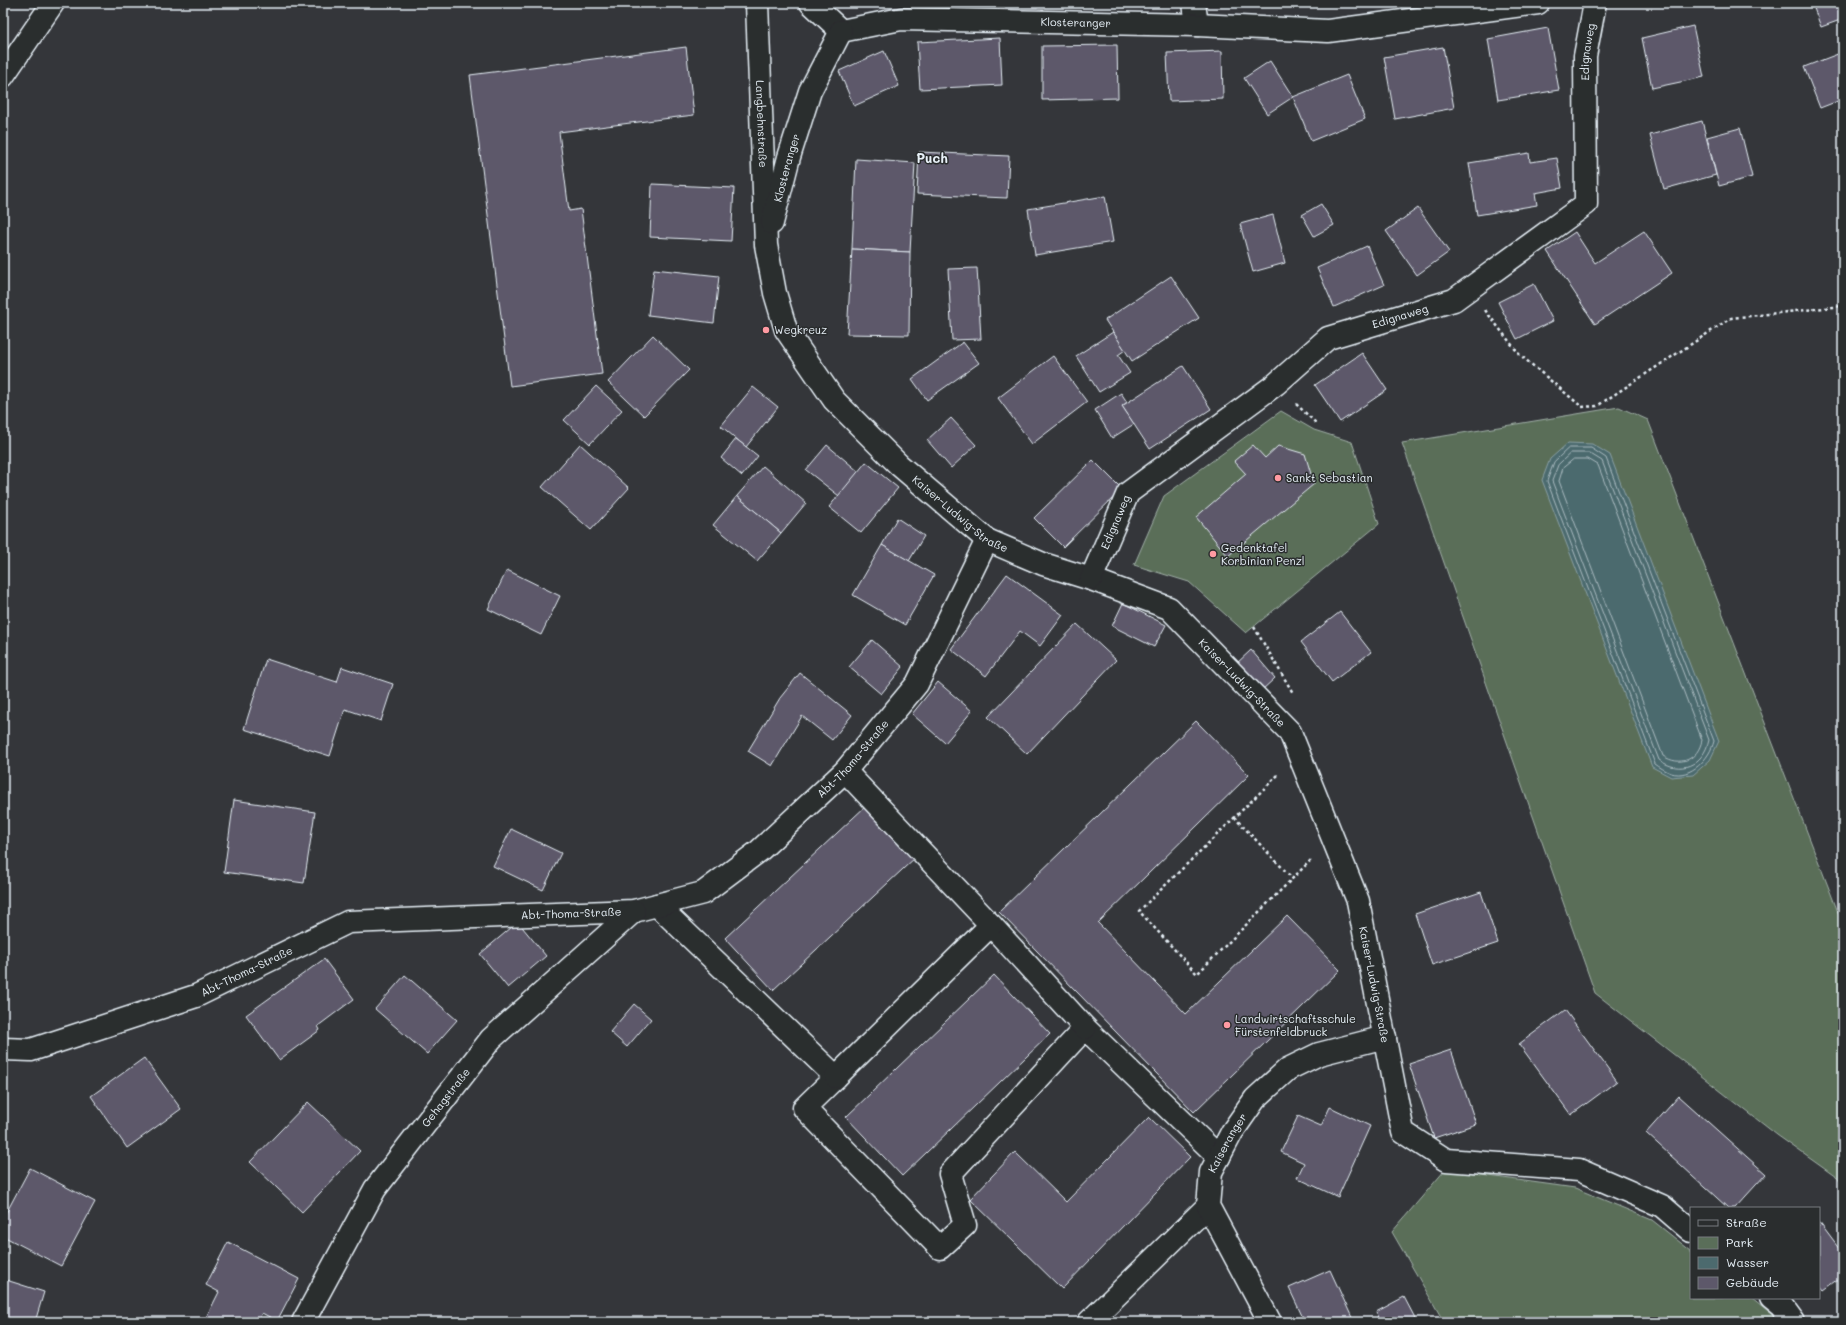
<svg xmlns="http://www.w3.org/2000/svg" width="1846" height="1325" viewBox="0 0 1846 1325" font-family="Mali,sans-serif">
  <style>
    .green { fill: #5a6e59; stroke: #a1b0a8 }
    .water { fill: #4c6a6e; stroke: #8aa0a5 }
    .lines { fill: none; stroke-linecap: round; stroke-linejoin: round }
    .shore { stroke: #aabbc1; stroke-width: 1 }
    .building { fill: #5d586a; stroke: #e8f1f8 }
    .minor-casing { stroke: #e8f1f8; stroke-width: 25 }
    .path { stroke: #e8f1f8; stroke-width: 2.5; stroke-dasharray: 3 3; stroke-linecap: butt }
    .minor { stroke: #2a2d2e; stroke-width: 22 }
    .poi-dot { fill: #ff9aa2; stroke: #2a2d2e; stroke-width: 1.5 }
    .labels { text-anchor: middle; stroke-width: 3; stroke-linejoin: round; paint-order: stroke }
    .street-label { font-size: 11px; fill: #e8f1f8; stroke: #2a2d2e }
    .poi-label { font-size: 11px; fill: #e8f1f8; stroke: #2a2d2e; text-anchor: start }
    .quarter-label { font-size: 13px; font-weight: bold; fill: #e8f1f8; stroke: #2a2d2e }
  </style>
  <rect width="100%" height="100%" fill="#34363a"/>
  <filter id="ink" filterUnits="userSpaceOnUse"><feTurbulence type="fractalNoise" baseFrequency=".025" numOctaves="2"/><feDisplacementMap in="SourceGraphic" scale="8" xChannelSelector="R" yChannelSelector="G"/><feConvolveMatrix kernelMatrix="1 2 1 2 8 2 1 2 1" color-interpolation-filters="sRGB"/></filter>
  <g filter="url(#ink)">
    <g class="green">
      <path d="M1619,407L1648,420L1843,925V1182L1777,1135L1595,993L1402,443Z"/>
      <path d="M1281,411L1314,430L1352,442L1379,524L1246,633L1189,582L1134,565L1164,496Z"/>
      <path d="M1445,1170L1575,1188L1652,1220L1691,1251V1298H1750L1772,1316L1776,1322H1444L1392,1232Z"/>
    </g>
    <path class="water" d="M1568,443L1592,444L1610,455L1719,741L1710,760L1693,775L1671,777L1652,767L1542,480L1550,459Z"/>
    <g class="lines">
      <g class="shore">
        <path d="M1569,448H1591L1606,458L1714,741C1710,758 1691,779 1671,773C1666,771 1659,767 1655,764L1547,481L1554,462Z"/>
        <path d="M1571,453H1589L1602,461L1709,740C1703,766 1680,775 1659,760L1552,481L1558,465Z"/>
        <path d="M1574,459H1588L1598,465L1702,740C1698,760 1680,767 1663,756L1559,481L1563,468Z"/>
      </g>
    </g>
    <g class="building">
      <path d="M1812,3H1843V19L1821,27Z"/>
      <path d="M1693,26L1704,77L1652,88L1642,38Z"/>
      <path d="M1548,28L1559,90L1498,100L1488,39Z"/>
      <path d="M1000,38L1002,85L920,89L917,42Z"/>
      <path d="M1117,45L1118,98L1042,100V46Z"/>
      <path d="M686,47L694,115L559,132L569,211L581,209L602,374L510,386L470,75Z"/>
      <path d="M1443,47L1454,108L1395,119L1384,57Z"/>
      <path d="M884,51L899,86L854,106L839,71Z"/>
      <path d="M1222,51L1223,99L1169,101L1167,53Z"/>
      <path d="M1843,52V99L1820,108L1804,67Z"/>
      <path d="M1270,61L1293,97L1267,114L1244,78Z"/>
      <path d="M1347,75L1365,119L1311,141L1293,97Z"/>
      <path d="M1702,121L1716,175L1664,189L1650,135Z"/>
      <path d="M1740,128L1752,177L1719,186L1707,137Z"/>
      <path d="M919,152L1009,156L1007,198L917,194Z"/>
      <path d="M1529,153L1530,162L1557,158L1562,188L1535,193L1537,205L1477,215L1469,163Z"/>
      <path d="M856,159L915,163L910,252L852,249Z"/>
      <path d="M652,184L734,188L731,241L650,237Z"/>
      <path d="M1105,196L1113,242L1035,255L1028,209Z"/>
      <path d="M1321,204L1334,225L1314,236L1302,215Z"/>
      <path d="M1418,208L1449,252L1417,275L1386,231Z"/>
      <path d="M1273,215L1285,263L1253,272L1240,224Z"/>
      <path d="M1644,231L1672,273L1595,324L1547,251L1575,232L1595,263Z"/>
      <path d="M1367,246L1384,285L1334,307L1317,268Z"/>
      <path d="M852,249L910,252L909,335L847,334Z"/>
      <path d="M977,268L981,339L952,340L948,269Z"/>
      <path d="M654,269L719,276L714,323L648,315Z"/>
      <path d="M1171,276L1199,318L1132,361L1105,320Z"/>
      <path d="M1534,284L1553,321L1517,339L1498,302Z"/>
      <path d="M1113,332L1125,350L1118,355L1130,373L1099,392L1076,356Z"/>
      <path d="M653,335L689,370L644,416L608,382Z"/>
      <path d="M963,342L979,363L927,400L912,379Z"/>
      <path d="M1362,353L1387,390L1340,422L1315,385Z"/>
      <path d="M1053,356L1087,402L1032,444L998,398Z"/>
      <path d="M1183,366L1211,409L1150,449L1122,406Z"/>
      <path d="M596,386L622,410L590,444L564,420Z"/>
      <path d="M753,387L778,407L746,447L721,426Z"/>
      <path d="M1121,393L1127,402L1122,406L1134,424L1112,438L1095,410Z"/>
      <path d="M951,418L976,445L951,468L927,440Z"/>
      <path d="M736,439L758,456L742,476L721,458Z"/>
      <path d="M580,444L629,488L591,530L542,487Z"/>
      <path d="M827,445L859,472L839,496L806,470Z"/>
      <path d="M1253,445L1265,458L1278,446L1305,454L1314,484L1228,556L1196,517L1246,474L1234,461Z"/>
      <path d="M1093,460L1122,489L1063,547L1034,518Z"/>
      <path d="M866,462L898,488L861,533L829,507Z"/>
      <path d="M763,466L806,503L781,533L737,496Z"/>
      <path d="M737,496L781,533L757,561L713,525Z"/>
      <path d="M897,518L924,536L909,561L882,545Z"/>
      <path d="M882,545L934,575L905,625L853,595Z"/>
      <path d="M507,570L560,596L541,635L488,609Z"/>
      <path d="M1007,574L1063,615L1040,646L1020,631L986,676L951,649Z"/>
      <path d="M1123,603L1166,625L1154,647L1112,626Z"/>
      <path d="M1340,612L1371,652L1332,682L1301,642Z"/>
      <path d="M1077,624L1116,660L1027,754L988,717Z"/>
      <path d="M872,640L903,667L881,694L849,667Z"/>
      <path d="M1251,650L1275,678L1261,691L1236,664Z"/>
      <path d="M266,659L337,682L342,667L393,684L381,721L345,709L330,756L244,729Z"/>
      <path d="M800,673L852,715L832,740L802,716L772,766L748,751L780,698Z"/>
      <path d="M938,682L972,711L945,743L912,714Z"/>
      <path d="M1196,721L1249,775L1098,923L1186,1014L1287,916L1340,970L1194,1112L999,912Z"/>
      <path d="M234,800L315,812L304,883L224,872Z"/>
      <path d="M868,804L917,856L773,990L725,938Z"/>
      <path d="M511,829L561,853L543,890L493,866Z"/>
      <path d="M1481,892L1498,943L1432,965L1415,914Z"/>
      <path d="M518,922L546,956L508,988L480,954Z"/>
      <path d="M324,959L354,999L318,1026L320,1030L279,1060L246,1015Z"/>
      <path d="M405,975L457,1020L427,1054L375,1009Z"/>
      <path d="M994,975L1050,1034L902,1176L846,1117Z"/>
      <path d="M634,1004L651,1019L627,1047L610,1032Z"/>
      <path d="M1565,1010L1617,1081L1571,1115L1519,1044Z"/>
      <path d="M1451,1050L1476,1124L1434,1138L1409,1064Z"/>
      <path d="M144,1058L181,1109L127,1148L91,1096Z"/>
      <path d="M1679,1096L1766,1174L1735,1208H1728L1646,1133Z"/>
      <path d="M308,1102L360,1151L302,1212L250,1162Z"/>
      <path d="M1330,1107L1370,1126L1338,1197L1297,1178L1304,1163L1281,1152L1298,1116L1321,1126Z"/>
      <path d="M1149,1117L1190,1157L1062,1289L970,1199L1015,1152L1066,1202Z"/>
      <path d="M30,1168L95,1202L61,1266L3,1236V1219Z"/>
      <path d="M1819,1222L1843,1254V1277L1824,1291L1819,1285Z"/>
      <path d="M228,1242L299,1279L277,1321L262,1313L257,1322H204L219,1292L206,1285Z"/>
      <path d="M1330,1270L1354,1322H1305L1289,1288Z"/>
      <path d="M3,1279L44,1292L35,1322H3Z"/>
      <path d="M1404,1297L1415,1318L1409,1322H1382L1376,1312Z"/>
    </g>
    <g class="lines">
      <defs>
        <g id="minor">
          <path id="s1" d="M757,3L766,245L775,293L786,330L834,400L899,465L987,540L1043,564L1091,579L1169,608L1290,732L1358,901L1403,1132L1446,1160L1579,1170L1662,1206L1691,1231"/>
          <path d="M811,3L841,31"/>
          <path d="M1194,3L1197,25"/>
          <path id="s2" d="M841,31L901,19L1197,25L1328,31L1538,3"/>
          <path d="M3,76L53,3"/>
          <path id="s3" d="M772,223L789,157L810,91L841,31"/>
          <path id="s4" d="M1091,579L1128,493L1276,384L1328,338L1454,300L1586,204L1585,56L1595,3"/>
          <path d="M657,905L836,1077L804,1108L940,1248L965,1225L950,1174L1085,1028L1219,1157"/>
          <path d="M991,925L1085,1028"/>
          <path id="s5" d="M3,1049L31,1050L196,996L348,922L634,911L703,893L759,851L845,771L917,684L987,540"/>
          <path d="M836,1077L991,925L845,771"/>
          <path d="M1770,1298L1781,1307L1792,1322"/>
          <path id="s6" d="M303,1322L375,1189L491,1039L634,911"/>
          <path d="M1089,1322L1208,1206"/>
          <path id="s7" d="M1270,1322L1208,1206L1211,1172L1232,1132L1255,1099L1288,1069L1319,1054L1385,1037"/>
        </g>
      </defs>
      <use href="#minor" class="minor-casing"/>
      <g class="path">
        <path d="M1485,310L1519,354L1582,407L1597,406L1731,318L1843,306"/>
        <path d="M1296,404L1317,424"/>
        <path d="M1254,627L1293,693"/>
        <path d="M1278,775L1139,911L1197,974L1311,860"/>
        <path d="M1234,817L1293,879"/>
      </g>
      <use href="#minor" class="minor"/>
    </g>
  </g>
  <g class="poi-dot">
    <circle cx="766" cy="330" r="4"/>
    <circle cx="1278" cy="478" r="4"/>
    <circle cx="1213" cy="554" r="4"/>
    <circle cx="1227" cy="1025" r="4"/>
  </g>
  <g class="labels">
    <g class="street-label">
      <text dy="4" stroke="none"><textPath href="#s2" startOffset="236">Klosteranger</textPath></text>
      <text dy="4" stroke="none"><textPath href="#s4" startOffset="794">Edignaweg</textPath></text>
      <text dy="4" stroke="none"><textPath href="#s1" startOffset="121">Langbehnstraße</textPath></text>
      <text dy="4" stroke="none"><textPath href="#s3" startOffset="57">Klosteranger</textPath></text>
      <text dy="4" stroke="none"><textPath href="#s4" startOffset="422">Edignaweg</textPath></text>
      <text dy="4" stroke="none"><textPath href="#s1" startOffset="585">Kaiser-Ludwig-Straße</textPath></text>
      <text dy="4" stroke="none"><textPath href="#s4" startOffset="62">Edignaweg</textPath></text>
      <text dy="4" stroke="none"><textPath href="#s1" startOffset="921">Kaiser-Ludwig-Straße</textPath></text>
      <text dy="4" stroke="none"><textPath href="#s5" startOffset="930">Abt-Thoma-Straße</textPath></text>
      <text dy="4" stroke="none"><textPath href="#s5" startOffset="594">Abt-Thoma-Straße</textPath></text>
      <text dy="4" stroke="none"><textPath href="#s5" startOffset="258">Abt-Thoma-Straße</textPath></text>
      <text dy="4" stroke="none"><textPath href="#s1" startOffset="1257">Kaiser-Ludwig-Straße</textPath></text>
      <text dy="4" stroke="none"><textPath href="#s6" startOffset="267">Gehagstraße</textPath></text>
      <text dy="4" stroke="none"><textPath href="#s7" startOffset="199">Kaiseranger</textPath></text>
    </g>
    <g class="poi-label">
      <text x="774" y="334">Wegkreuz</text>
      <text x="1286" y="482">Sankt Sebastian</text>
      <text x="1221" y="552">Gedenktafel<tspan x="1221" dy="13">Korbinian Penzl</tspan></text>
      <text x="1235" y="1023">Landwirtschaftsschule<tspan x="1235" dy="13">Fürstenfeldbruck</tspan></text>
    </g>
    <g class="quarter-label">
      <text x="932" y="163">Puch</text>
    </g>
  </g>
  <rect width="1846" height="1325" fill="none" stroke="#2a2d2e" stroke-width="16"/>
  <rect x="8" y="8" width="1830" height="1309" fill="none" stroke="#e8f1f8" stroke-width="1.5" filter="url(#ink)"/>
  <rect x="1690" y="1207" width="130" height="92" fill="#2a2d2e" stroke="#767b7f"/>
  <rect x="1698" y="1220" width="20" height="6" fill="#2a2d2e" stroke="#767b7f"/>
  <text x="1726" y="1227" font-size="12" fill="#e8f1f8">Straße</text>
  <rect x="1698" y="1237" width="20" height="12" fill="#5a6e59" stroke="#767b7f"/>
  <text x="1726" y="1247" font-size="12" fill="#e8f1f8">Park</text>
  <rect x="1698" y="1257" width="20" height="12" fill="#4c6a6e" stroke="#767b7f"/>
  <text x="1726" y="1267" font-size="12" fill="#e8f1f8">Wasser</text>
  <rect x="1698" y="1277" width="20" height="12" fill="#5d586a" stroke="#767b7f"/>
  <text x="1726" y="1287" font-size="12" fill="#e8f1f8">Gebäude</text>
</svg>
